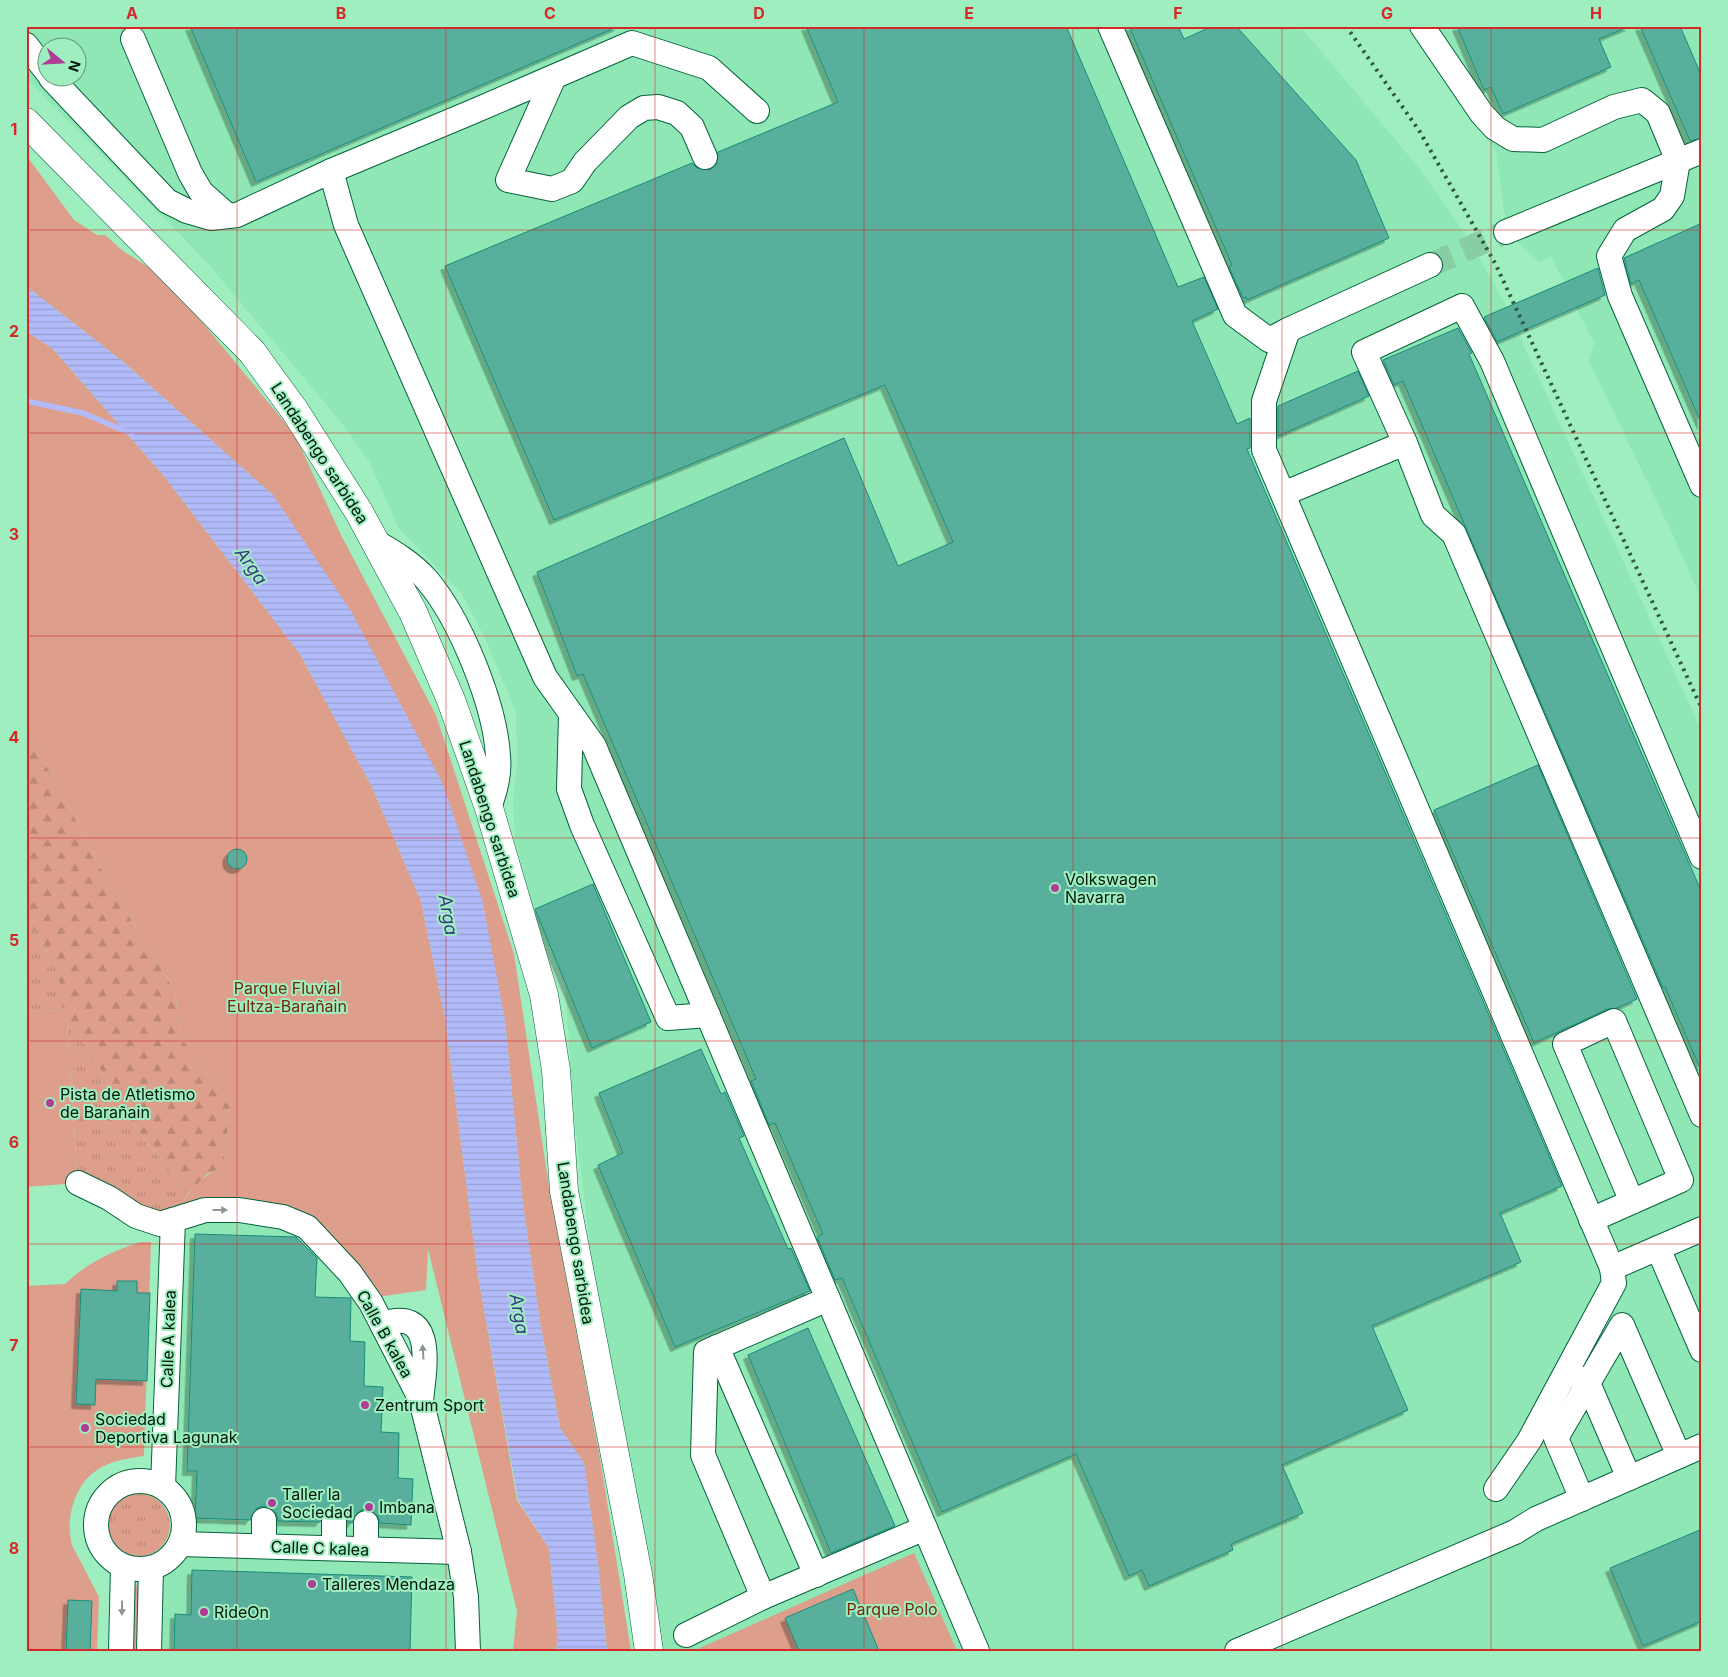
<svg xmlns="http://www.w3.org/2000/svg" width="1728" height="1677" viewBox="0 0 1728 1677" font-family="Inter,sans-serif">
  <style>
    .built { fill: #8ee7b4; fill-rule: evenodd }
    .grass { fill: url(#grass-tufts) }
    .forest { fill: url(#forest-firs) }
    .park { fill: #dd9e8b }
    .water { fill: url(#water-rules) }
    .lines { fill: none; stroke-linecap: round; stroke-linejoin: round }
    .stream { stroke: #b2bbf9; stroke-width: 5.5 }
    .building { fill: #59af9c; stroke: #188d7a; filter: url(#shadow) }
    .minor-tunnel { stroke: #87cea5; stroke-width: 24; stroke-dasharray: 24 12; stroke-linecap: butt }
    .minor-casing { stroke: #04633c; stroke-width: 26 }
    .highway-casing { stroke: #04633c; stroke-width: 29 }
    .minor { stroke: #fff; stroke-width: 24 }
    .highway { stroke: #fff; stroke-width: 28 }
    .rail { stroke: #2f563f; stroke-width: 4; stroke-dasharray: 2.5 5; stroke-linecap: butt }
    .oneway { fill: #8d9791 }
    .grid { fill: none; stroke: #d62828; stroke-width: 1; stroke-opacity: 0.55 }
    .poi-dot { fill: #b03c95; stroke: #9feec0; stroke-width: 2 }
    .labels { text-anchor: middle; stroke-width: 4; stroke-linejoin: round; paint-order: stroke }
    .street-label { font-size: 16px; fill: #01180b; stroke: #9feec0 }
    .poi-label { font-size: 16px; fill: #01180b; stroke: #9feec0; text-anchor: start }
    .park-label { font-size: 16px; fill: #762609; stroke: #9feec0 }
    .water-label { font-size: 18px; font-style: italic; fill: #393b83; stroke: #9feec0 }
    .neatline { fill: none; stroke: #d62828; stroke-width: 2 }
    .grid-label { font-size: 16px; text-anchor: middle; font-weight: bold; fill: #d62828 }
  </style>
  <defs>
    <pattern id="grass-tufts" width="24" height="20" patternUnits="userSpaceOnUse" patternTransform="scale(1.25)"><rect width="24" height="20" fill="#dd9e8b"/><path d="M3 7l-1-3M5 7V3M7 7l1-3M15 17l-1-3M17 17v-4M19 17l1-3" fill="none" stroke="#bc8777"/></pattern>
    <pattern id="forest-firs" width="22" height="20" patternUnits="userSpaceOnUse" patternTransform="scale(1.25)"><rect width="22" height="20" fill="#dd9e8b"/><path d="M5 1l3.5 6h-7zM16 11l3.5 6h-7z" fill="#bc8777"/></pattern>
    <pattern id="water-rules" width="6" height="5" patternUnits="userSpaceOnUse" patternTransform="scale(1.25)"><rect width="6" height="5" fill="#b2bbf9"/><path d="M0 2.5h6" fill="none" stroke="#97a0d4"/></pattern>
    <filter id="shadow"><feDropShadow dx="-4.5" dy="4.5" stdDeviation="0" flood-color="#0004"/></filter>
  </defs>
  <rect width="100%" height="100%" fill="#9feec0"/>
  <g class="built">
    <path d="M26,26H1300L1418,167L1466,235L1501,296L1702,732V1651H641L574,1117L565,984L533,910L515,840L513,800L517,761L516,712L484,636L462,594L398,527L369,461L341,422L204,259L29,81L26,75ZM48,48H78V78H48Z"/>
    <path d="M1411,26H1702V601L1671,531L1589,361L1594,343L1551,256L1539,262L1513,238L1507,240L1498,221L1505,217L1496,152Z"/>
    <path d="M205,1210L307,1227L421,1400L468,1651H133L136,1569L167,1560L184,1518L163,1487L173,1220Z"/>
  </g>
  <g class="grass">
    <path d="M26,918L56,964L66,1009L26,1013Z"/>
    <path d="M67,1023L88,1048L127,1116L188,1194L173,1220L78,1183Z"/>
    <circle cx="139" cy="1525" r="31"/>
    <path d="M131,1585H141L137,1651H132Z"/>
  </g>
  <path class="forest" d="M26,737L54,777L105,877L175,991L181,1037L230,1107L223,1167L207,1174L188,1194L127,1116L88,1048L67,1023L56,964L26,918Z"/>
  <g class="park">
    <path d="M26,155L74,220L97,235H105L123,251L166,278L295,435L341,535L436,715L514,954L548,1180L601,1464L631,1651H607L598,1564L584,1463L560,1428L540,1322L522,1197L505,1020L273,495L121,360L26,286Z"/>
    <path d="M26,331L53,349L164,476L300,654L372,787L421,901L445,1018L478,1275L517,1500L549,1548L558,1638L556,1651H513L517,1611L428,1249L426,1290L377,1297L308,1215L173,1220C186,1196 197,1178 223,1166L230,1107L181,1037L175,991L105,877L54,777L26,737Z"/>
    <path d="M66,1009L78,1183L26,1187V1013Z"/>
    <path d="M141,1242H151L144,1456C112,1460 87,1467 75,1499C69,1514 68,1529 72,1545L99,1597L97,1651H26V1286L65,1284C87,1263 112,1251 141,1242Z"/>
    <path d="M914,1553L957,1651H693Z"/>
  </g>
  <path class="water" d="M26,286L121,360L273,495L351,611L443,784L483,903L505,1020L522,1197L540,1322L560,1428L584,1463L598,1564L607,1651H556L558,1638L549,1548L518,1500L478,1275L445,1018L421,901L372,787L300,654L164,476L53,349L26,331Z"/>
  <g class="lines">
    <path class="stream" d="M26,401L83,413L132,434"/>
  </g>
  <g class="building">
    <path d="M190,26H619L256,182Z"/>
    <path d="M806,26H1066L1178,287L1204,277L1218,309L1192,321L1237,424L1250,418V448L1247,449L1562,1186L1500,1213L1521,1262L1372,1326L1408,1410L1282,1465L1303,1513L1231,1544L1233,1550L1149,1586L1142,1570L1129,1576L1076,1454L942,1512L842,1278L835,1280L817,1237L823,1234L775,1123L769,1125L751,1081L756,1079L583,674L577,676L537,572L844,438L898,566L953,542L885,385L554,520L445,266L692,163L697,168L710,170L716,165L718,152L838,102Z"/>
    <path d="M1129,26H1178L1184,39L1213,26H1236L1356,160L1389,238L1247,300L1246,297L1243,298L1229,267L1232,265Z"/>
    <path d="M1457,26H1630L1599,39L1611,67L1503,114L1491,87L1484,90Z"/>
    <path d="M1640,26H1680L1702,77V138L1690,141Z"/>
    <path d="M1702,223V425L1639,280L1631,284L1624,258Z"/>
    <path d="M1598,268L1605,295L1497,342L1484,317Z"/>
    <path d="M1458,328L1472,353L1469,354L1702,893V1073L1665,987L1663,988L1403,381L1394,385L1383,360Z"/>
    <path d="M1358,371L1369,396L1278,436V406Z"/>
    <path d="M1538,765L1637,999L1617,1008L1608,1009L1534,1043L1434,810Z"/>
    <circle cx="237" cy="859" r="10"/>
    <path d="M593,884L651,1022L592,1048L535,909Z"/>
    <path d="M701,1049L721,1094L725,1092L744,1136L739,1138L788,1249L791,1248L810,1291L675,1347L598,1165L623,1153L599,1093Z"/>
    <path d="M195,1234L296,1237L317,1258L315,1297L351,1298L350,1341L365,1342L364,1386L383,1387L381,1432L399,1433L398,1478L413,1479L411,1525L380,1523L378,1516L366,1509L359,1511L352,1523L348,1522L346,1515L334,1508L327,1510L320,1522L278,1521L276,1513L264,1506L257,1508L250,1520L195,1518L197,1471H187Z"/>
    <path d="M117,1281H137V1293H150L147,1381L96,1379L95,1405L76,1404L81,1289L117,1291Z"/>
    <path d="M808,1328L895,1526L831,1553L748,1355Z"/>
    <path d="M1702,1529V1621L1643,1646L1610,1568Z"/>
    <path d="M192,1570L412,1577L410,1651H174L175,1614L191,1615Z"/>
    <path d="M853,1589L879,1651H799L785,1618Z"/>
    <path d="M68,1600L92,1601L90,1651H66Z"/>
  </g>
  <g class="lines">
    <path class="minor-tunnel" d="M1430,265L1506,232"/>
    <defs>
      <g id="minor">
        <path d="M1110,26L1235,315L1269,340L1288,330"/>
        <path d="M1422,26L1482,114L1495,128L1513,139L1543,140L1614,107L1642,100L1658,113L1678,161L1672,196L1663,209L1625,230L1609,256L1620,296L1702,485"/>
        <path d="M133,39L190,173L201,192L228,216"/>
        <path d="M26,45L48,73"/>
        <path d="M554,77L508,180L552,189L572,181L585,162L629,117L644,108L658,107L677,113L692,127L705,157"/>
        <path d="M51,78L167,201L187,211L211,218L237,215L331,171L472,112L632,43L709,68L757,111"/>
        <path d="M331,171L346,225L545,677L594,746L977,1651"/>
        <path d="M1506,232L1702,151"/>
        <path d="M1430,265L1288,330L1264,401V450L1612,1268L1614,1283L1529,1441L1496,1489"/>
        <path d="M1283,494L1405,443"/>
        <path d="M374,541C393,552 412,563 427,580C460,619 495,704 498,756C500,774 495,791 489,808"/>
        <path d="M571,714L569,789L582,825L668,1018L708,1015"/>
        <path d="M1702,857L1492,361L1462,306L1364,352L1405,443L1433,515L1454,534L1702,1115"/>
        <path d="M78,1183L109,1198L136,1216L160,1224L205,1210H239L283,1217L307,1227L350,1273L371,1303L421,1400L459,1552L466,1597L468,1651"/>
        <path d="M1591,1220L1681,1180L1614,1021L1565,1044L1632,1202"/>
        <path d="M1658,1248L1702,1350"/>
        <path d="M1612,1268L1702,1229"/>
        <path d="M382,1324C436,1306 425,1366 421,1400"/>
        <path d="M717,1347L816,1575"/>
        <path d="M1579,1378L1588,1383L1629,1478"/>
        <circle cx="140" cy="1525" r="44"/>
        <path d="M163,1487L173,1220"/>
        <path d="M1582,1499L1556,1438L1622,1325L1679,1456"/>
        <path d="M264,1520V1546"/>
        <path d="M180,1544L459,1552"/>
        <path d="M334,1548V1522"/>
        <path d="M366,1549V1523"/>
        <path d="M763,1597L703,1455L706,1352L828,1299"/>
        <path d="M686,1635L763,1597L925,1528"/>
        <path d="M121,1651L123,1566"/>
        <path d="M149,1651L151,1568"/>
        <path d="M1237,1651L1515,1532L1536,1519L1702,1446"/>
      </g>
      <path id="highway" d="M26,122L252,352L295,411L359,512L413,612L451,700L489,808L544,995L556,1070L564,1191L638,1574L649,1651"/>
    </defs>
    <use href="#minor" class="minor-casing"/>
    <use href="#highway" class="highway-casing"/>
    <use href="#minor" class="minor"/>
    <use href="#highway" class="highway"/>
    <path class="rail" d="M1346,26L1420,132L1495,263L1702,709"/>
  </g>
  <defs><path id="oneway-solid" d="M-6-.8H1V-3.2L6.5 0L1 3.2V.8H-6Z" transform="scale(1.25)"/></defs>
  <g class="oneway">
    <use href="#oneway-solid" transform="translate(220 1210)"/>
    <use href="#oneway-solid" transform="translate(423 1352) rotate(-94)"/>
    <use href="#oneway-solid" transform="translate(122 1608) rotate(91)"/>
  </g>
  <path class="grid" d="M237,26V1651M446,26V1651M655,26V1651M864,26V1651M1073,26V1651M1282,26V1651M1491,26V1651M26,230H1702M26,433H1702M26,636H1702M26,838H1702M26,1041H1702M26,1244H1702M26,1447H1702"/>
  <g class="poi-dot">
    <circle cx="1055" cy="888" r="5"/>
    <circle cx="50" cy="1103" r="5"/>
    <circle cx="365" cy="1405" r="5"/>
    <circle cx="85" cy="1428" r="5"/>
    <circle cx="272" cy="1503" r="5"/>
    <circle cx="369" cy="1507" r="5"/>
    <circle cx="312" cy="1584" r="5"/>
    <circle cx="204" cy="1612" r="5"/>
  </g>
  <g class="labels">
    <g class="street-label">
      <text transform="translate(320 453) rotate(57)" y="6">Landabengo sarbidea</text>
      <text transform="translate(490 819) rotate(72)" y="6">Landabengo sarbidea</text>
      <text transform="translate(576 1243) rotate(81)" y="6">Landabengo sarbidea</text>
      <text transform="translate(385 1334) rotate(61)" y="6">Calle B kalea</text>
      <text transform="translate(168 1339) rotate(-88)" y="6">Calle A kalea</text>
      <text transform="translate(320 1548) rotate(2)" y="6">Calle C kalea</text>
    </g>
    <g class="poi-label">
      <text x="1065" y="885">Volkswagen<tspan x="1065" dy="18">Navarra</tspan></text>
      <text x="60" y="1100">Pista de Atletismo<tspan x="60" dy="18">de Barañain</tspan></text>
      <text x="375" y="1411">Zentrum Sport</text>
      <text x="95" y="1425">Sociedad<tspan x="95" dy="18">Deportiva Lagunak</tspan></text>
      <text x="282" y="1500">Taller la<tspan x="282" dy="18">Sociedad</tspan></text>
      <text x="379" y="1513">Imbana</text>
      <text x="322" y="1590">Talleres Mendaza</text>
      <text x="214" y="1618">RideOn</text>
    </g>
    <g class="park-label">
      <text x="287" y="994">Parque Fluvial<tspan x="287" dy="18">Eultza-Barañain</tspan></text>
      <text x="892" y="1615">Parque Polo</text>
    </g>
    <g class="water-label">
      <text transform="translate(251 566) rotate(55)" y="6">Arga</text>
      <text transform="translate(448 915) rotate(80)" y="6">Arga</text>
      <text transform="translate(519 1314) rotate(80)" y="6">Arga</text>
    </g>
  </g>
  <rect width="1728" height="1677" fill="none" stroke="#9feec0" stroke-width="55"/>
  <g transform="translate(62 62) rotate(108)"><circle r="24" fill="#9feec0" stroke="#609878"/>
  <path d="M0-4L9 19L0 12L-9 19Z" fill="#b03c95"/>
  <text y="-8" font-size="14" font-weight="bold" text-anchor="middle" fill="#01180b">N</text>
  </g>
  <rect x="28" y="28" width="1672" height="1622" class="neatline"/>
  <g class="grid-label">
    <text x="132" y="19">A</text>
    <text x="341" y="19">B</text>
    <text x="550" y="19">C</text>
    <text x="759" y="19">D</text>
    <text x="969" y="19">E</text>
    <text x="1178" y="19">F</text>
    <text x="1387" y="19">G</text>
    <text x="1596" y="19">H</text>
    <text x="14" y="135">1</text>
    <text x="14" y="337">2</text>
    <text x="14" y="540">3</text>
    <text x="14" y="743">4</text>
    <text x="14" y="946">5</text>
    <text x="14" y="1148">6</text>
    <text x="14" y="1351">7</text>
    <text x="14" y="1554">8</text>
  </g>
</svg>
